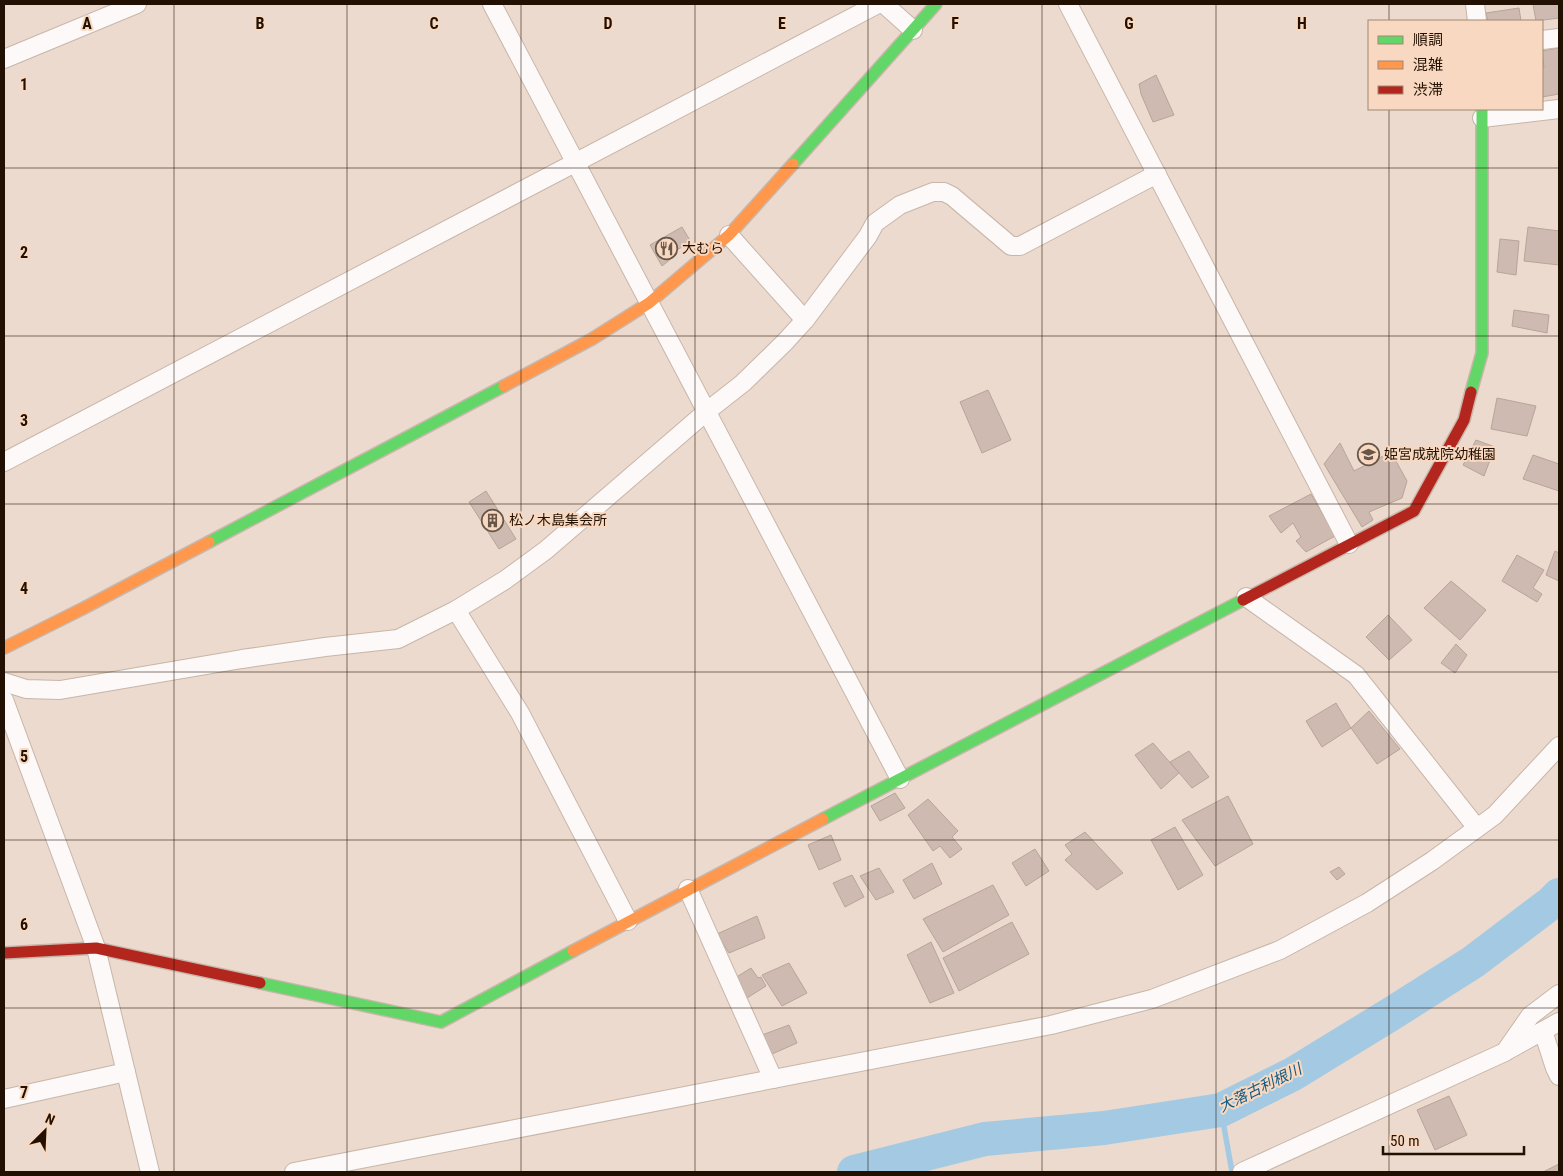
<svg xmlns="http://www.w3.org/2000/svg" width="1563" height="1176" viewBox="0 0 1563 1176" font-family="'Roboto Condensed','Noto Sans JP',sans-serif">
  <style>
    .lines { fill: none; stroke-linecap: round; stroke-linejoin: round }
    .stream { stroke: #a4cae3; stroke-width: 5.5 }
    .river { stroke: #a4cae3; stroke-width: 34 }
    .building { fill: #cebab0; stroke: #b7a49a }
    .street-casing { stroke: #c7b6a9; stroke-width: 20 }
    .fast-casing { stroke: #c7b6a9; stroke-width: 14 }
    .slow-casing { stroke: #c7b6a9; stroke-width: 14 }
    .jam-casing { stroke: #c7b6a9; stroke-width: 14 }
    .street { stroke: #fcf9f8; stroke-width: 18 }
    .fast { stroke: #63d668; stroke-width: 11 }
    .slow { stroke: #ff974d; stroke-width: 11 }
    .jam { stroke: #b3261e; stroke-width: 11 }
    .grid { fill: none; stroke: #221002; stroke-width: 1; stroke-opacity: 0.55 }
    .labels { text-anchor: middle; stroke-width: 4; stroke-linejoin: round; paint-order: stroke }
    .poi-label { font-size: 14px; fill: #221002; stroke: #f8d8c0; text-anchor: start }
    .water-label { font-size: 15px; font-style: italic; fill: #115a81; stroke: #f8d8c0 }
    .grid-label { font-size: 16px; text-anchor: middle; font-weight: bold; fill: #221002; stroke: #f8d8c0; stroke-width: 4; stroke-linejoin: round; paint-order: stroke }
  </style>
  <rect width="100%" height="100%" fill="#ebdacd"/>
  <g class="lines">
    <path class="stream" d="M1221,1110L1232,1172"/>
    <path class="river" d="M854,1172L985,1139L1104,1128L1221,1110L1293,1074L1391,1014L1473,962L1551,903L1559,895"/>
  </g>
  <g class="building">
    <path d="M1533,4H1559V18L1536,21Z"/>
    <path d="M1519,8L1521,21H1488L1486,13Z"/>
    <path d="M1559,48V94L1542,97V69L1544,68L1542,51Z"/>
    <path d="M1156,75L1174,115L1153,122L1141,94L1139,84Z"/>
    <path d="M682,227L691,242L675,251L677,254L662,266L650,245Z"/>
    <path d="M1528,227L1559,231V265L1524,261Z"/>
    <path d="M1500,239L1519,241L1516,275L1497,272Z"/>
    <path d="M1514,310L1549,315L1547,333L1512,326Z"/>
    <path d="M988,390L1011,440L982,453L960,402Z"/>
    <path d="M1497,398L1536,406L1527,436L1491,429Z"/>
    <path d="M1476,440L1495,447L1484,476L1463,465Z"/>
    <path d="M1340,443L1354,471L1391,452L1407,481L1402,498L1369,512L1373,520L1362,527L1324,464Z"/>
    <path d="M1533,455L1559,464V491L1523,479Z"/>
    <path d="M486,491L516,539L499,549L469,502Z"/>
    <path d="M1311,494L1335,536L1306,552L1296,541L1301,537L1293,523L1281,533L1269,516Z"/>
    <path d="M1555,551L1559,553V581L1546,575Z"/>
    <path d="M1517,555L1544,570L1533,588L1542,594L1537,602L1502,581Z"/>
    <path d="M1451,581L1486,610L1460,640L1424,608Z"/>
    <path d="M1388,615L1412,640L1389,660L1366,637Z"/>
    <path d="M1456,644L1467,655L1455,673L1441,663Z"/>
    <path d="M1336,703L1351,728L1322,747L1306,721Z"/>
    <path d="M1369,711L1400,749L1377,764L1351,728Z"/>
    <path d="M1153,743L1179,773L1161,789L1135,755Z"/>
    <path d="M1189,751L1209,777L1192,788L1170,762Z"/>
    <path d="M895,793L905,808L880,821L871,806Z"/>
    <path d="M1228,796L1253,844L1215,866L1182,820Z"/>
    <path d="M928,799L958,831L952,837L962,849L950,858L940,846L933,851L908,815Z"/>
    <path d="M1175,827L1203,875L1178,890L1151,840Z"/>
    <path d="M1085,832L1123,873L1097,890L1065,860L1072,854L1065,845Z"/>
    <path d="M831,835L841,860L819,870L808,845Z"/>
    <path d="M1035,849L1049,871L1026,886L1012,863Z"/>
    <path d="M932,863L942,884L914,899L903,880Z"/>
    <path d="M1339,867L1345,874L1337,880L1330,872Z"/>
    <path d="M879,868L894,892L876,900L860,876Z"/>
    <path d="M852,875L864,897L845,907L833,883Z"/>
    <path d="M993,885L1009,915L943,952L923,919Z"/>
    <path d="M757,916L765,938L729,953L717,934Z"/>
    <path d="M1012,922L1029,954L959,991L943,958Z"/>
    <path d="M931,942L954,993L930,1003L907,955Z"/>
    <path d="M789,963L807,993L782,1006L762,975Z"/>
    <path d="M751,968L758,978L761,977L766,986L747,998L735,978Z"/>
    <path d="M789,1025L797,1043L772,1054L762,1035Z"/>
    <path d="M1449,1096L1467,1135L1435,1150L1417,1110Z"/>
    <path d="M1559,1164V1172H1543Z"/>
  </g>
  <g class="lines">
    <defs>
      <g id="street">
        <path d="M492,4L900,779"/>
        <path d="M884,4L913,30"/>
        <path d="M1068,4L1349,544"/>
        <path d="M1475,4L1477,21"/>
        <path d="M1542,40L1559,38"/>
        <path d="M4,59L137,4"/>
        <path d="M1482,118L1559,109"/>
        <path d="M729,235L805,320"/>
        <path d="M4,462L878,4"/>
        <path d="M1246,597L1356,675L1477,828"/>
        <path d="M456,610L520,713L628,921"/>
        <path d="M4,682L26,689L60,690L242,659L325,647L398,639L456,610L505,580L546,550L706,412L743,383L785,342L805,320L868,236L875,223L900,205L933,192H944L952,196L1011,246H1020L1157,174"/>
        <path d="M4,700L96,948L150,1172"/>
        <path d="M688,889L773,1079"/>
        <path d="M1543,1031L1555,1068L1559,1076"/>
        <path d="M1508,1050L1559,1022"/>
        <path d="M4,1099L126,1072"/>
        <path d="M294,1172L1051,1025L1152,999L1280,950L1367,903L1432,861L1495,815L1559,746"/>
        <path d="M1242,1172L1505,1052L1530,1016L1559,994"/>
      </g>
      <g id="fast">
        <path d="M793,164L936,4"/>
        <path d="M1471,392L1482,353V109"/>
        <path d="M209,542L504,386"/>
        <path d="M823,819L1243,600"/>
        <path d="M260,983L441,1022L573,951"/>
      </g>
      <g id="slow">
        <path d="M504,386L592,339L649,303L729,235L793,164"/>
        <path d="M4,648L84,608L209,542"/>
        <path d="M573,951L823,819"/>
      </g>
      <g id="jam">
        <path d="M1243,600L1414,511L1464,420L1471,392"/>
        <path d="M4,953L96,948L260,983"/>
      </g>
    </defs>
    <use href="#street" class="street-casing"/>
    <use href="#fast" class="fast-casing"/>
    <use href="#slow" class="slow-casing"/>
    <use href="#jam" class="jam-casing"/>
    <use href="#street" class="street"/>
    <use href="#fast" class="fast"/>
    <use href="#slow" class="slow"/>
    <use href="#jam" class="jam"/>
  </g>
  <path class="grid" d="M174,4V1172M347,4V1172M521,4V1172M695,4V1172M868,4V1172M1042,4V1172M1216,4V1172M1389,4V21M1389,109V1172M4,168H1559M4,336H1559M4,504H1559M4,672H1559M4,840H1559M4,1008H1559"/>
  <defs>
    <symbol id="restaurant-ring" viewBox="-11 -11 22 22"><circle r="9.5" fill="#f8d8c0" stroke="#685749" stroke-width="1.5"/><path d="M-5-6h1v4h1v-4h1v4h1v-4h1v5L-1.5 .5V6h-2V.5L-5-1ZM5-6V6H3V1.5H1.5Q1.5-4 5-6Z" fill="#685749"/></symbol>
    <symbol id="school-ring" viewBox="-11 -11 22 22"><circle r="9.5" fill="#f8d8c0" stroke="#685749" stroke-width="1.5"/><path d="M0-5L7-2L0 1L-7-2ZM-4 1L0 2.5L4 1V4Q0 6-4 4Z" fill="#685749"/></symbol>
    <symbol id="building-ring" viewBox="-11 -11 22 22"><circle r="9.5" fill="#f8d8c0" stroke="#685749" stroke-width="1.5"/><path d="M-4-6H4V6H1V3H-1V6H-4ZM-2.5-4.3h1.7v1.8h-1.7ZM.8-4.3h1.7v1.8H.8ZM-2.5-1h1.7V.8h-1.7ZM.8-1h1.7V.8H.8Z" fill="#685749"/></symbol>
  </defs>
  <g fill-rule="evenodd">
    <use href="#restaurant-ring" x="654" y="236" width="25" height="25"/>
    <use href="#school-ring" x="1356" y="442" width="25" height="25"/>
    <use href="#building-ring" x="480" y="508" width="25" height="25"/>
  </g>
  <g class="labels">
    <g class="poi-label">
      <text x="682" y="253">大むら</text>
      <text x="1384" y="459">姫宮成就院幼稚園</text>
      <text x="509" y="525">松ノ木島集会所</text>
    </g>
    <g class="water-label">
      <text transform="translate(1260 1088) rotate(-26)" y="5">大落古利根川</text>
    </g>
  </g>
  <g class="grid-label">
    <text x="87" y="29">A</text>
    <text x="260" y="29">B</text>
    <text x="434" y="29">C</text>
    <text x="608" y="29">D</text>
    <text x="782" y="29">E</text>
    <text x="955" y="29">F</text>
    <text x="1129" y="29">G</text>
    <text x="1302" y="29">H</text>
    <text x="24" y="90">1</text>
    <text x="24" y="258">2</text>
    <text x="24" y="426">3</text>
    <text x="24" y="594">4</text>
    <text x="24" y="762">5</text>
    <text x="24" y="930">6</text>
    <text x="24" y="1098">7</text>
  </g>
  <rect width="1563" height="1176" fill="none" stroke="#221002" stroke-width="10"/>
  <rect x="1368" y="20" width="175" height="90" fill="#f8d8c0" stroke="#a28874"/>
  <rect x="1378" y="36" width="25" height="8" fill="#63d668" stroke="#a28874"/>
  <text x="1413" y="45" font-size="15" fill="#221002">順調</text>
  <rect x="1378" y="61" width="25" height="8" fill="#ff974d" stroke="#a28874"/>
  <text x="1413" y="70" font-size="15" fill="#221002">混雑</text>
  <rect x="1378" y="86" width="25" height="8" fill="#b3261e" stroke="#a28874"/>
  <text x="1413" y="95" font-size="15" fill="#221002">渋滞</text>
  <g transform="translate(45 1131) rotate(24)" stroke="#f8d8c0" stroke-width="4" paint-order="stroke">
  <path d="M0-4L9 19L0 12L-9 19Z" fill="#221002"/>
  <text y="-8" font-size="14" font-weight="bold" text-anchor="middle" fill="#221002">N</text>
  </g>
  <path d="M1383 1146v8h141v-8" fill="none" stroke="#221002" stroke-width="2.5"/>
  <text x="1390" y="1146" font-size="15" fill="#221002" stroke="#f8d8c0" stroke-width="4" paint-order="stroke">50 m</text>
</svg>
